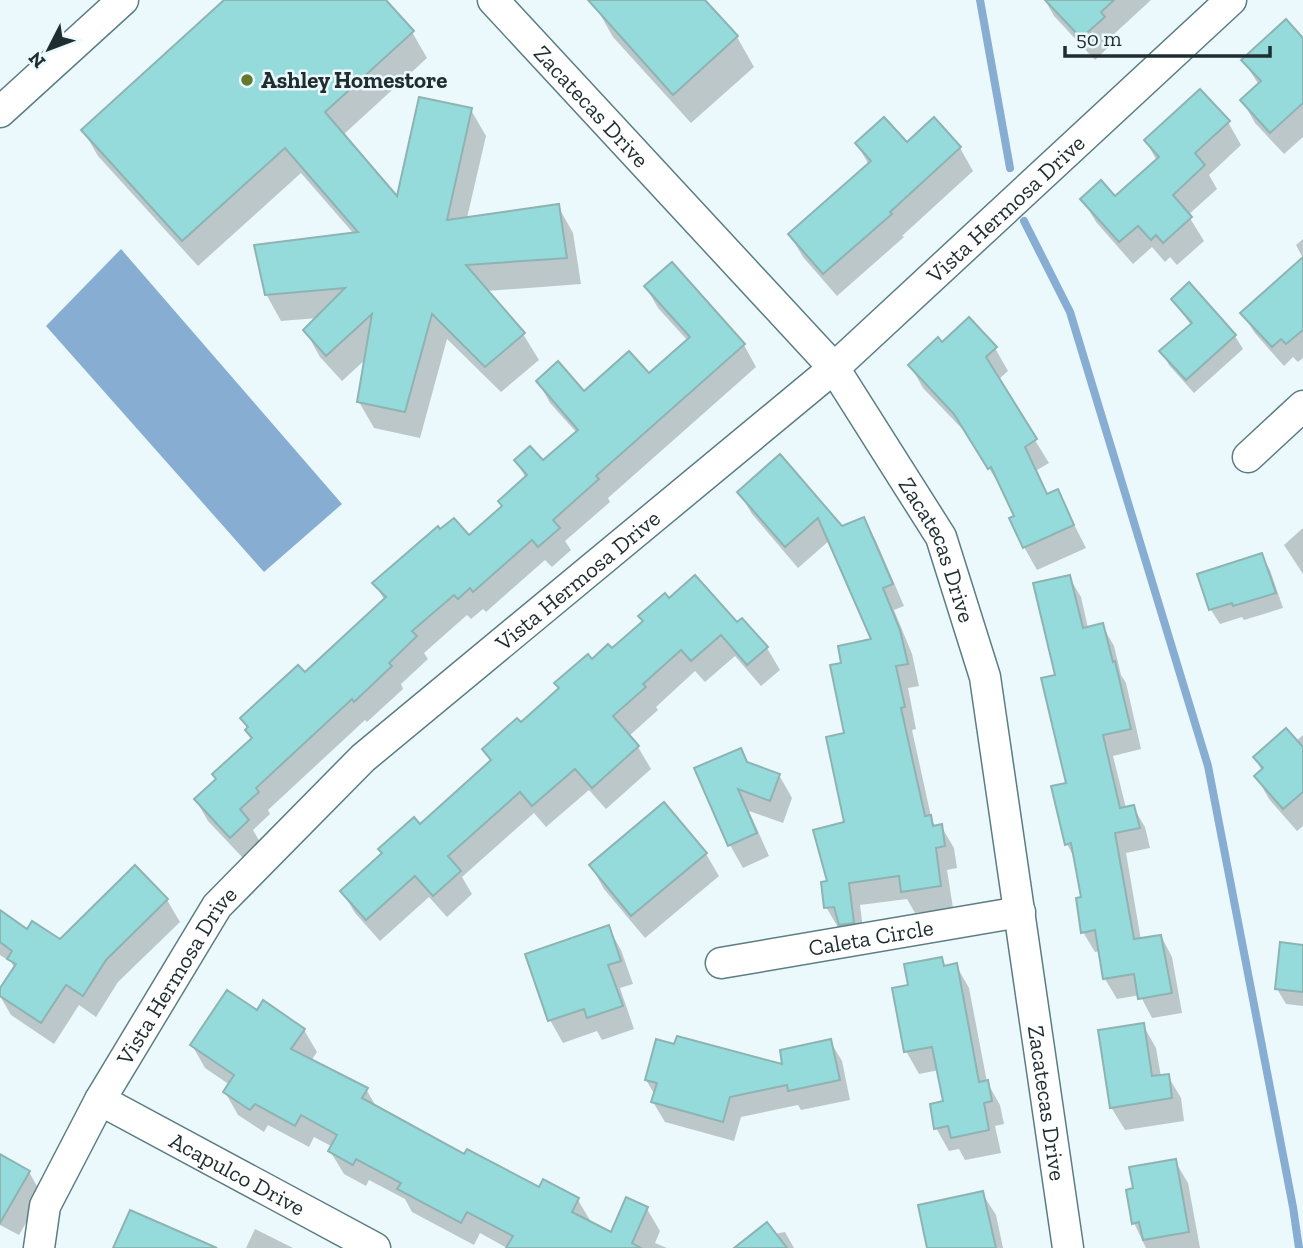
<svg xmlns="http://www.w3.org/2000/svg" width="1303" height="1248" viewBox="0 0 1303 1248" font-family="'Zilla Slab',serif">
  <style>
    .water { fill: #87add3 }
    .shadow { fill: #0003 }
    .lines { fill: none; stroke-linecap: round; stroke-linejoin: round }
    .stream { stroke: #87add3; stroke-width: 8 }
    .building { fill: #95dbdb; stroke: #8eb3b3; stroke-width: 2 }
    .minor-casing { stroke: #5b7d84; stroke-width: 33 }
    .minor { stroke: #fff; stroke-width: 30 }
    .poi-dot { fill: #637a2c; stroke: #ebf9fc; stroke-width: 2.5 }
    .labels { text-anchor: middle; stroke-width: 5; stroke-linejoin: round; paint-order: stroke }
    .poi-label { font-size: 23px; font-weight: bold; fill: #1f2d30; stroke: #ebf9fc; text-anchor: start }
    .street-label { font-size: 23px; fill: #1f2d30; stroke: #ebf9fc }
  </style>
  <rect width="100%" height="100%" fill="#ebf9fc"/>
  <path class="water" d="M121,249L342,504L264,572L46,326Z"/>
  <g class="shadow">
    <path d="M227,0H383L412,32L427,58L343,135L398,199L471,110L486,136L467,218L558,206L573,233L581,284L486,291L523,334L539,360L501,392L447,339L420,438L374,428L359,402L366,359L342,381L320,357L305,330L318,318L281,321L266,294L354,234L301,173L198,266L98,156L83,130Z"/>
    <path d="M603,0H703L737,37L754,67L691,123L613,37L596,7Z"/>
    <path d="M1045,0H1151L1113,35L1116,40L1095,60L1054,16Z"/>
    <path d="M1303,41V137L1284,154L1255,123L1242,100L1259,85L1243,60Z"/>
    <path d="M1228,122L1241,145L1209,175L1217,189L1188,215L1204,241L1177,265L1170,257L1165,262L1152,247L1133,264L1096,222L1083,200L1115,198L1157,161L1146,141Z"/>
    <path d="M857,144L960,148L973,171L902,236L904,237L837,296L803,257L790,235L869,165Z"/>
    <path d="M1303,239V258L1296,245Z"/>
    <path d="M1303,260V358L1298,362L1293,357L1284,366L1254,332L1243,313Z"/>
    <path d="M672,264L744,345L756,367L608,498L610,502L565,541L571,550L552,567L545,560L486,612L483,609L471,619L467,615L424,653L428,659L401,684L403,689L367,722L365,720L268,810L270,814L253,830L260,842L243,858L208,821L196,800L217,780L252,740L242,718L304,675L385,601L375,584L469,538L504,507L526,478L516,461L543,463L577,433L550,403L538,381L584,394L649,376L688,341L658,308L646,287Z"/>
    <path d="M1173,300L1235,336L1243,349L1194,393L1169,365L1162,352L1191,325Z"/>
    <path d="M942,344L995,348L1008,371L998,380L1049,463L1037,470L1048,495L1057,491L1086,548L1037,570L1024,547L1016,517L1003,491L970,437L923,388L910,365Z"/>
    <path d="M779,457L842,528L864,519L876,541L904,606L894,610L912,654L919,686L908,688L916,729L912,730L932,821L936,827L941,826L954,848L957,868L947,870L953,908L915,913L907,899L860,905L865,945L839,929L826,907L829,882L846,823V734L843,664L874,641L830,540L798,568L752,514L739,492Z"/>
    <path d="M1303,528V574L1284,545Z"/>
    <path d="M1261,555L1270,570L1283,608L1244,620L1242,617L1220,624L1211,610L1200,575Z"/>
    <path d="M1069,577L1081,597L1088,628L1102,625L1114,646L1121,675L1126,683L1141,749L1113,756L1126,808L1133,807L1145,827L1150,848L1126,853L1141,940L1161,936L1172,957L1182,1013L1152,1018L1140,995L1117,999L1105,979L1100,951L1095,952L1083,932V899L1076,861L1067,844L1068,784L1057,676Z"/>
    <path d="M669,600L737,625L767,648L780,670L761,686L735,656L705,682L695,671L656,707L658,710L629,736L638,747L651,769L606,809L589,790L546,827L534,813L462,877L472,894L447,917L429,897L380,941L355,913L342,891L491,762L484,750L521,725L560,690L556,684L612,651Z"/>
    <path d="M1303,735V826L1297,831L1269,799L1256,776L1262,771L1255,758L1296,741Z"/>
    <path d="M697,769L779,775L792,798L783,823L749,811L769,856L743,868L730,845Z"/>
    <path d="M706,854L719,876L645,938L604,889L591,866Z"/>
    <path d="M135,868L167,900L180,922L118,982L96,1017L79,1005L54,1044L11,1015L0,996V991L15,969L11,962L0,955V912L27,931L60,941Z"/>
    <path d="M608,927L621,950L633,984L620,988L634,1029L602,1040L597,1031L563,1043L550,1020L527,955Z"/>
    <path d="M1303,947V1006L1286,1004L1277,989Z"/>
    <path d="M941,959L946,967L956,965L969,988L987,1082L1000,1105L1004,1124L995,1126L1001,1153L965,1160L959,1149L949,1151L936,1128L945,1103L939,1070L919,1074L906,1051L910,986Z"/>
    <path d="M257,1012L304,1030L317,1052L311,1061L366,1089L377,1108L465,1156L539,1189L578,1200L591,1222L612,1234L647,1209L660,1231L655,1243L667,1248H507L480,1233L474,1245L412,1212L405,1199L369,1180L366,1186L344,1174L330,1151L333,1147L314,1137L309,1147L268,1125L264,1132L238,1115L225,1092L230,1085L205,1068L192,1045Z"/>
    <path d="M1143,1025L1156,1048L1161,1077L1168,1076L1181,1098L1184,1121L1125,1130L1111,1107Z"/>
    <path d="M830,1041L842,1061L850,1100L801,1110L798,1105L741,1117L734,1141L665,1122L653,1102L655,1095L646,1080L784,1067Z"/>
    <path d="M0,1156L29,1172L42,1195L19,1235L0,1225Z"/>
    <path d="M1175,1161L1188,1183L1200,1248H1146L1134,1223L1135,1190Z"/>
    <path d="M982,1193L996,1215L1003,1248H929Z"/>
    <path d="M255,1229L293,1248H246Z"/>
    <path d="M785,1232L794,1248H736L774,1234Z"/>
  </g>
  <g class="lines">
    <g class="stream">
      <path d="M980,0L1010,168"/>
      <path d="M1024,221L1070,312L1208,766L1293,1207L1299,1248"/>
    </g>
  </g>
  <g class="building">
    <path d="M224,0H386L414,31L325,112L397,196L419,97L472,108L447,220L559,204L567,258L466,265L525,333L485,367L432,314L405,412L357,402L372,314L326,356L303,330L345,288L265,295L254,245L358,232L285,148L182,241L81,130Z"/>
    <path d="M588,0H705L738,36L673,95Z"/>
    <path d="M1045,0H1114L1101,12L1105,17L1081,38Z"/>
    <path d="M1286,19L1303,38V103L1270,133L1240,100L1261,81L1241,60Z"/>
    <path d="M1200,89L1230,121L1195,153L1205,165L1173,195L1192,217L1163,243L1156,235L1151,240L1138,226L1119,242L1080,199L1101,180L1115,196L1159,157L1144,140Z"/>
    <path d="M884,117L907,142L934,117L961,147L890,212L892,214L823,274L788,234L871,161L855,143Z"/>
    <path d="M1303,257V330L1286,344L1281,339L1272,347L1240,313Z"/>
    <path d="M672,262L745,344L596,476L599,479L553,520L560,528L538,547L532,540L473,592L470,588L458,599L454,595L412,631L417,636L389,663L392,666L354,702L352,699L256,788L259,792L240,809L249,820L230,838L194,799L216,779L212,774L252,738L245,730L248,727L240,718L298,665L305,672L386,597L372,583L438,526L440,529L454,518L469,535L502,506L498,501L527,475L514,460L530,446L543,460L578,430L536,381L558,361L584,391L629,351L649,373L690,337L644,286Z"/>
    <path d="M1189,282L1236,335L1186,380L1159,351L1192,323L1171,299Z"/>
    <path d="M969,317L997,347L986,357L1037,439L1025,447L1047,494L1058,489L1074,525L1023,548L1009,518L1014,516L991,467L988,469L954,414L908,365L938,337L942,342Z"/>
    <path d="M780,454L842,526L864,517L893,584L883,588L900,630L908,664L896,666L905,707L901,708L925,816L931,815L933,826L942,824L945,846L936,848L941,886L901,892L899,876L849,883L854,923L839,925L834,907L824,908L821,882L827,881L813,830L844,822L826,737L844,733L830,665L841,663L838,646L871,639L818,518L785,547L737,492Z"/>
    <path d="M1262,553L1276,593L1233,606L1232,603L1209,610L1197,574Z"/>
    <path d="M695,575L737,622L742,618L768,647L747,665L721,635L691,661L681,650L643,684L646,687L613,716L639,746L592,788L575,769L532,806L520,792L448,856L461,871L433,896L415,876L366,920L340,891L382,853L378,849L414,817L420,824L491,760L482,749L517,718L521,722L559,688L554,683L588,654L592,659L608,644L612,648L643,621L638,616L665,593L669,598Z"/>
    <path d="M1070,575L1083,628L1103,623L1113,662L1115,661L1131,729L1103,735L1120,808L1134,805L1140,828L1115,833L1134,939L1161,935L1172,993L1138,999L1134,974L1103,979L1095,930L1081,933L1076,898L1081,897L1071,843L1065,845L1051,786L1066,783L1041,678L1055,675L1033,583Z"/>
    <path d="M1286,728L1303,747V792L1283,809L1254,776L1263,768L1253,757Z"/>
    <path d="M741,748L747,762L780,774L770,801L738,789L757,833L728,846L694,768Z"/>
    <path d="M664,802L707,853L631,916L589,865Z"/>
    <path d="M135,865L168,899L106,960L83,996L66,985L41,1023L0,996V988L16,964L7,959L12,951L0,942V910L27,929L32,921L60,939Z"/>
    <path d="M609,925L621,961L608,965L623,1006L587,1018L584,1009L548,1021L525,954Z"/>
    <path d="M1280,942L1303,945V992L1275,989Z"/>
    <path d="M942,957L944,966L957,963L979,1082L988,1080L992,1101L984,1103L989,1130L951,1138L948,1126L934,1129L930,1104L943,1101L932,1047L904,1052L892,988L908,985L904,964Z"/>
    <path d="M227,990L257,1010L263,1000L305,1029L291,1049L368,1088L362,1098L464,1154L467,1149L539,1187L543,1179L579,1198L572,1212L611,1232L626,1197L648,1207L632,1243L641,1248H506L513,1236L467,1212L461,1223L397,1189L401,1183L356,1159L353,1165L328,1151L337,1135L301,1115L295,1126L255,1104L250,1110L223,1092L234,1075L190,1045Z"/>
    <path d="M1144,1023L1152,1076L1169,1074L1172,1098L1110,1108L1098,1030Z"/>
    <path d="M677,1036L782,1064L780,1050L831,1039L840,1080L788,1091L787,1085L730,1097L723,1122L651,1102L657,1083L645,1080L656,1039L674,1044Z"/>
    <path d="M0,1154L30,1171L0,1223Z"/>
    <path d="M1176,1159L1189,1232L1143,1240L1139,1222L1132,1224L1126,1190L1133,1188L1129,1167Z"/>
    <path d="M983,1191L996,1248H927L918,1205Z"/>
    <path d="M130,1210L217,1248H113Z"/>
    <path d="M767,1222L787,1248H734Z"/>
  </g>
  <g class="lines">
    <defs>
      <g id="minor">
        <path id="s1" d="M493,0L834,368L941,537L985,677L1068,1248"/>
        <path d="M0,112L123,0"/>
        <path d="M1248,457L1303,406"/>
        <path id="s2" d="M721,963L1020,912"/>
        <path id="s3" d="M100,1100L375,1248"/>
        <path id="s4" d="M39,1248L45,1206L100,1100L217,906L363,758L834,368L1231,0"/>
      </g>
    </defs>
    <use href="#minor" class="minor-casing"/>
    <use href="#minor" class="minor"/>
  </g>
  <circle class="poi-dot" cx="247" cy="80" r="7"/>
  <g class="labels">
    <g class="poi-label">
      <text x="261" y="88">Ashley Homestore</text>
    </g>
    <g class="street-label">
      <text dy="8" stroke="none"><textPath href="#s1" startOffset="145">Zacatecas Drive</textPath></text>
      <text dy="8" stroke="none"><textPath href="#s4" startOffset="1442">Vista Hermosa Drive</textPath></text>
      <text dy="8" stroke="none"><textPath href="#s1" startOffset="712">Zacatecas Drive</textPath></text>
      <text dy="8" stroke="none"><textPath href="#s4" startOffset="875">Vista Hermosa Drive</textPath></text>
      <text dy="8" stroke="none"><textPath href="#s2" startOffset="152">Caleta Circle</textPath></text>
      <text dy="8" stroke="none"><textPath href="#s4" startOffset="308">Vista Hermosa Drive</textPath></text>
      <text dy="8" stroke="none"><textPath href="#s1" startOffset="1279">Zacatecas Drive</textPath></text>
      <text dy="8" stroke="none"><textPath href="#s3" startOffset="156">Acapulco Drive</textPath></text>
    </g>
  </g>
  <g transform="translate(49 49) rotate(228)" stroke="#ebf9fc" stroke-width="5" paint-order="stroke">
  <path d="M0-5L12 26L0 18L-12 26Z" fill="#1f2d30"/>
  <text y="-10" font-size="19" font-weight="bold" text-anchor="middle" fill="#1f2d30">N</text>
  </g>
  <path d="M1065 46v10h205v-10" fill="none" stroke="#1f2d30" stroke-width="3.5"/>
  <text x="1076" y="46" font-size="21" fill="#1f2d30" stroke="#ebf9fc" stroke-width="5" paint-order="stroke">50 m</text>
</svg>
